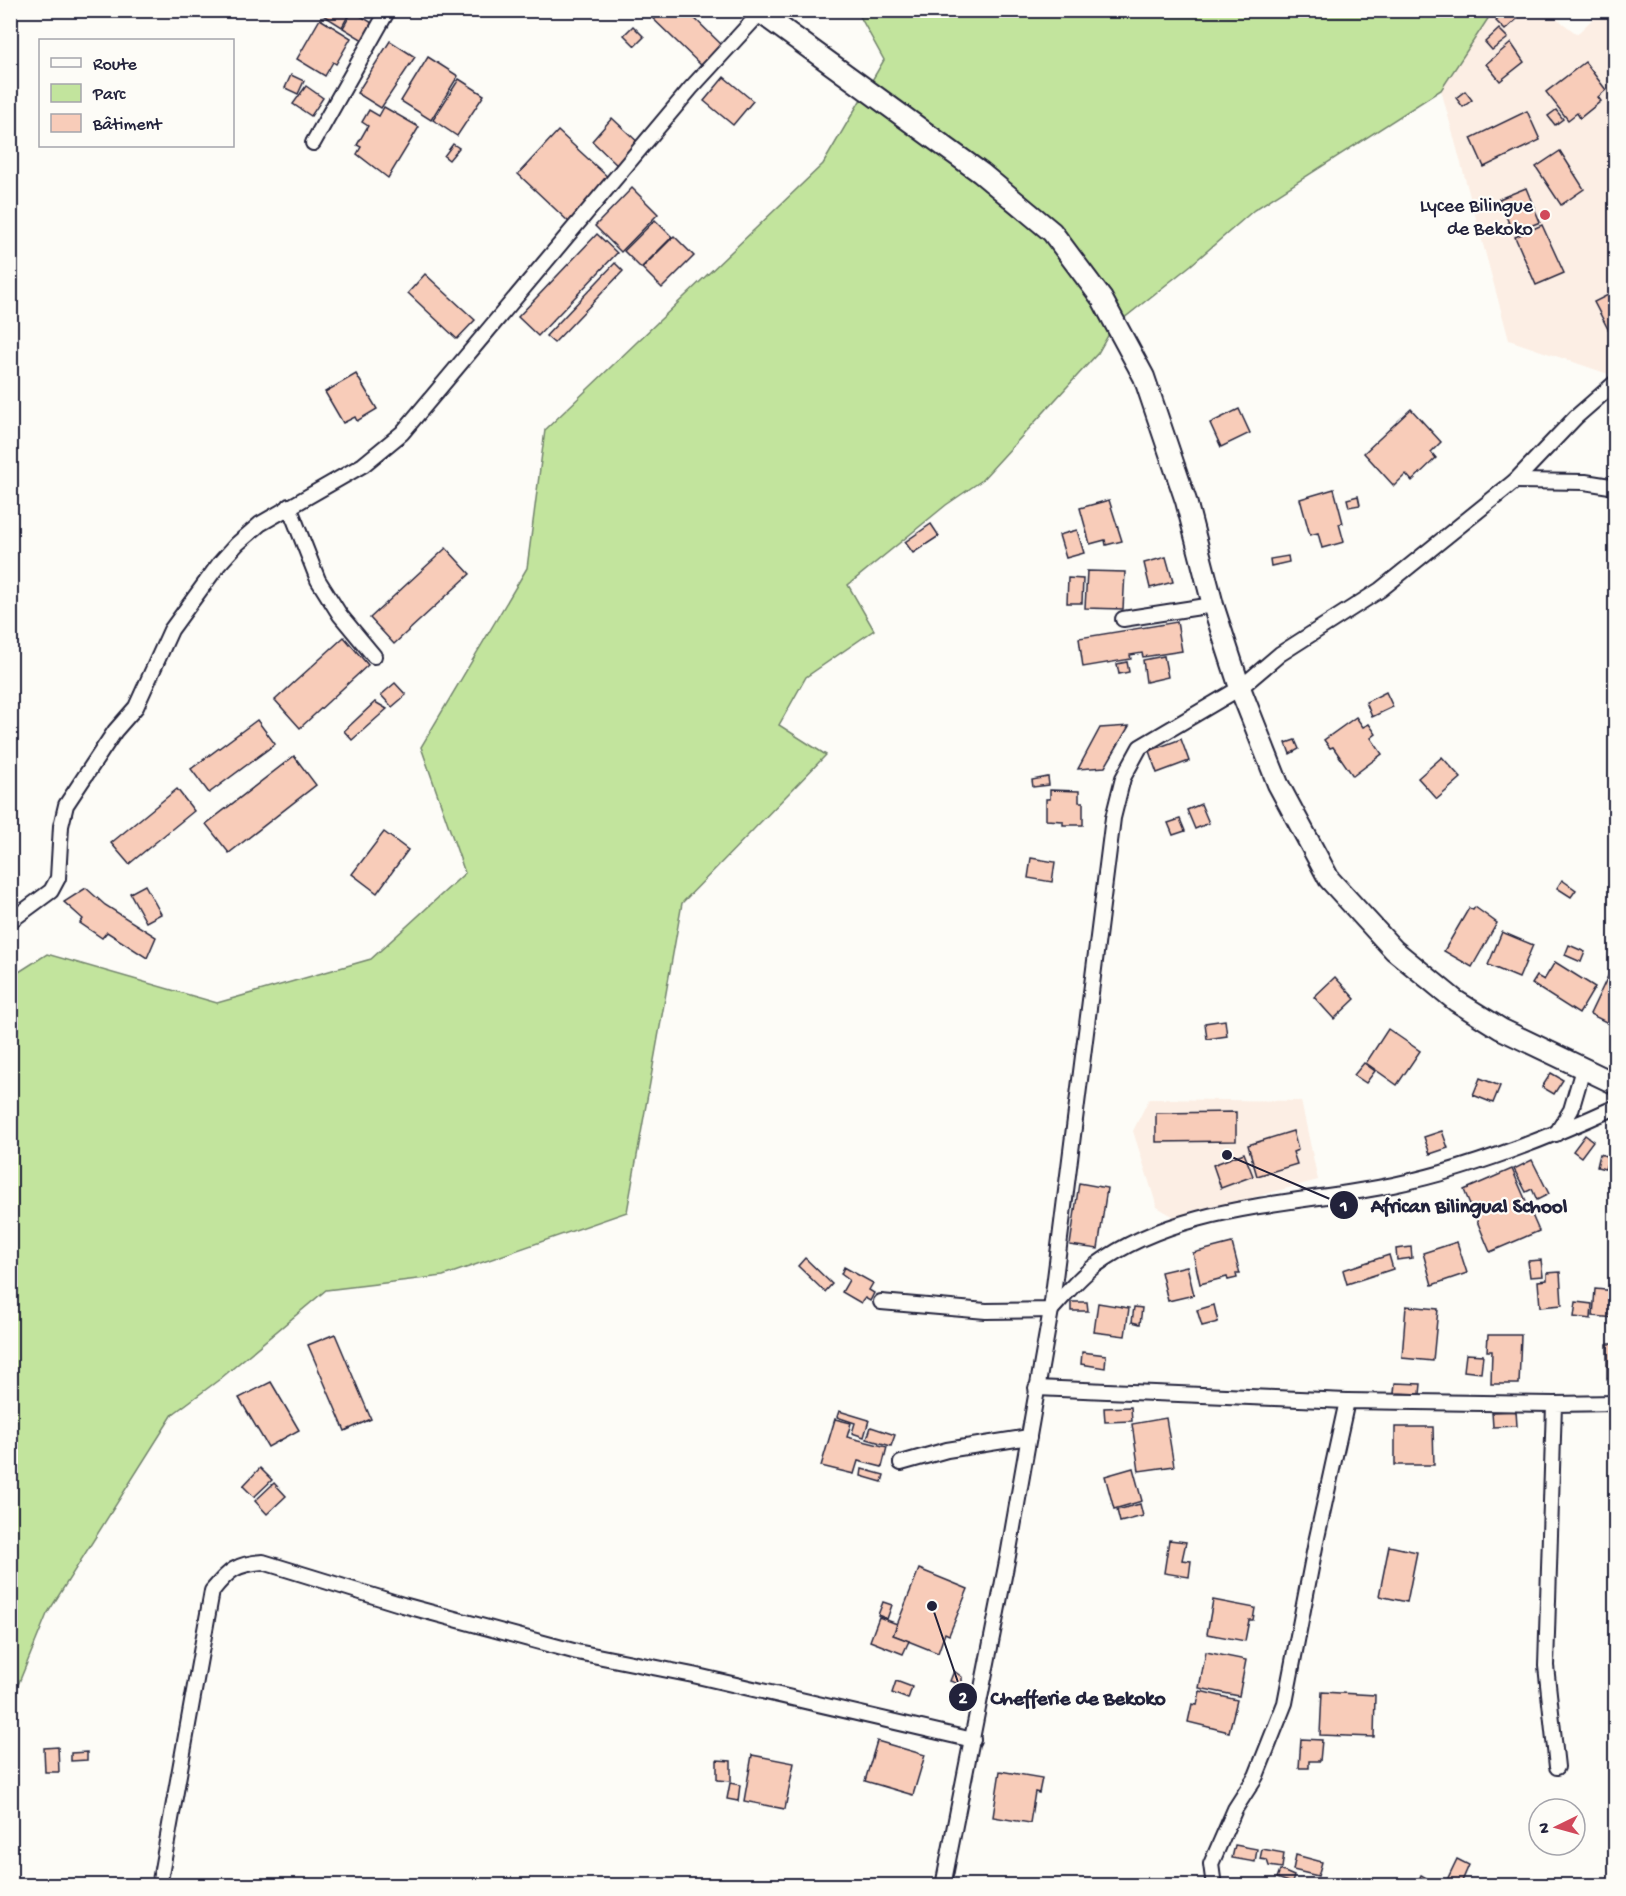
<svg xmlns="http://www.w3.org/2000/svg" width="1626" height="1896" viewBox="0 0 1626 1896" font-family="'Gochi Hand',sans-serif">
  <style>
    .built { fill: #fceee4 }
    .green { fill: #c2e49d; stroke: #72836c; stroke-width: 1.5 }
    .building { fill: #f8ccb9; stroke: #22223b; stroke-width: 1.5 }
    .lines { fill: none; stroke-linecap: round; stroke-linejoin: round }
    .street-casing { stroke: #22223b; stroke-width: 18 }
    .secondary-casing { stroke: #22223b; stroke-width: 24 }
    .street { stroke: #fdfcf7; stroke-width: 14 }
    .secondary { stroke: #fdfcf7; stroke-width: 20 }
    .poi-dot { fill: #d1495b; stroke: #fdfcf7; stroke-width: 2 }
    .labels { text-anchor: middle; stroke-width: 4.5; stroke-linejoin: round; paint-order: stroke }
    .poi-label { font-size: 20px; fill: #22223b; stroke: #fdfcf7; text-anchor: end }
    .leader { fill: none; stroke: #22223b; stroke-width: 2 }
    .callout-dot { fill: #22223b; stroke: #fdfcf7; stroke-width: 2 }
    .mark-label { font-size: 18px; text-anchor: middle; font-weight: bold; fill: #fff }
    .callout-label { font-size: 21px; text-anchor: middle; font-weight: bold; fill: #22223b; stroke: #fdfcf7; stroke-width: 4.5; stroke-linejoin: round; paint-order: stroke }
  </style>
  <rect width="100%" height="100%" fill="#fdfcf7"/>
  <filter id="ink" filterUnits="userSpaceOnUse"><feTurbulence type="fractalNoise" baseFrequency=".0167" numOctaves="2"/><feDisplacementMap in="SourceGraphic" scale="12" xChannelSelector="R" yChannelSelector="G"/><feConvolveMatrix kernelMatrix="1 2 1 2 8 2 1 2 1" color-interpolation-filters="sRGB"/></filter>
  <g filter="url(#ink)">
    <g class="built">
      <path d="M1493,11H1547L1577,34L1601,11H1615L1614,376L1509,340L1441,90Z"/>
      <path d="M1149,1099L1301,1101L1318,1180L1176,1218L1157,1207L1133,1131Z"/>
    </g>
    <path class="green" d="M857,11H1493L1441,90L1254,210L1191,265L1113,327L1098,353L981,481L946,505L848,585L874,630L806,677L779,725L826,755L682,903L627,1212L443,1276L326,1290L220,1379L173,1414L47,1614L11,1702V977L47,954L217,1003L371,959L465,873L421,747L527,568L545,430L823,164L884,60Z"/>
    <g class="building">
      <path d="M315,10H351L342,27Z"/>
      <path d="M361,10L359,15L377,26L366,42L343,28L353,10Z"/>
      <path d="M644,10H686L723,46L703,67Z"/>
      <path d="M1507,10L1517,19L1505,30L1496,21Z"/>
      <path d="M320,19L351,38L336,64L333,62L325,76L297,59Z"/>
      <path d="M633,26L644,37L635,46L624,35Z"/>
      <path d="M1499,29L1508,38L1492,50L1485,42Z"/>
      <path d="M390,41L415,57L381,108L357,93Z"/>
      <path d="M1511,43L1524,62L1500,81L1486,64Z"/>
      <path d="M428,57L458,76L431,120L401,101Z"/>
      <path d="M1585,62L1606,90L1598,97L1601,101L1580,118L1577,113L1568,120L1546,92Z"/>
      <path d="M291,75L304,81L298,94L285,88Z"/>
      <path d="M724,77L753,101L733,125L704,101Z"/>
      <path d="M459,79L484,95L457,136L433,120Z"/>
      <path d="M306,86L323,98L311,116L293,104Z"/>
      <path d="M1465,91L1472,100L1463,107L1456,98Z"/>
      <path d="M384,107L419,127L388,178L357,154L361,147L357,145L368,126L362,122L369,110L379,116Z"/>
      <path d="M1556,110L1563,119L1555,125L1548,116Z"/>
      <path d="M1527,111L1540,140L1484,167L1471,138Z"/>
      <path d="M612,118L642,146L621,169L592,141Z"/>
      <path d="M558,131L611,180L570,223L518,174Z"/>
      <path d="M453,144L459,148L449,160L444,156Z"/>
      <path d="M1560,151L1584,189L1561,205L1536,167Z"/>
      <path d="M632,188L658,214L621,252L595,226Z"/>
      <path d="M1526,188L1540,222L1513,233L1499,199Z"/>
      <path d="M655,220L672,237L641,268L624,251Z"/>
      <path d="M1542,225L1564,273L1536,285L1515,237Z"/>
      <path d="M597,234L617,253L538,336L518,317Z"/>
      <path d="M674,236L694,256L662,288L642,268Z"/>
      <path d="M615,263L623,271L554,343L546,336Z"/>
      <path d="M425,274L475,320L457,339L408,293Z"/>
      <path d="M1616,291V325L1608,329L1594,302Z"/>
      <path d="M356,374L377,409L357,421L355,417L343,423L325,392Z"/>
      <path d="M1239,409L1250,433L1221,447L1210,423Z"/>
      <path d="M1411,409L1441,442L1431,452L1436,458L1412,481L1406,474L1394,486L1364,453Z"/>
      <path d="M1334,489L1343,523L1339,524L1344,542L1322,548L1318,533L1310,535L1300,499Z"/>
      <path d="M1358,496L1360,505L1349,507L1347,499Z"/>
      <path d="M1109,500L1122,541L1106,545L1105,540L1090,544L1080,508Z"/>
      <path d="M931,524L939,536L913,553L905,542Z"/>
      <path d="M1077,530L1084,553L1066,558L1059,535Z"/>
      <path d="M446,548L470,574L394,644L370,618Z"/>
      <path d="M1288,556L1289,562L1271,566L1270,559Z"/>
      <path d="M1166,557L1173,582L1150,588L1144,563Z"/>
      <path d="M1087,571L1125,572L1123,609L1085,608Z"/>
      <path d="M1068,578L1083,579L1082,603H1067Z"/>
      <path d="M1177,622L1182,651L1143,657L1142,653L1130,655L1131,659L1083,667L1079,638Z"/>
      <path d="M344,637L368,665L300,728L275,700Z"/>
      <path d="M1164,656L1168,677L1146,682L1143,660Z"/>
      <path d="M1127,662L1129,672L1119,674L1117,664Z"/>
      <path d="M395,683L406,695L392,707L381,695Z"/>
      <path d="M1386,692L1393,707L1372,717L1366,702Z"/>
      <path d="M375,702L387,709L352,740L344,731Z"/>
      <path d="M1356,717L1363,727L1369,724L1376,734L1371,738L1382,754L1353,776L1333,747L1330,748L1324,740Z"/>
      <path d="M257,720L275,744L209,793L191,769Z"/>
      <path d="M1129,726L1105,767L1078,769L1100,728Z"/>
      <path d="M1181,739L1189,761L1157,773L1149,751Z"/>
      <path d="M1295,740L1299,749L1290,754L1286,743Z"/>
      <path d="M294,756L316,785L229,853L206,824Z"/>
      <path d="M1442,757L1461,778L1437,799L1418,778Z"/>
      <path d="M1048,777L1049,785L1033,787L1032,780Z"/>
      <path d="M177,789L194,811L129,864L111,843Z"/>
      <path d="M1050,790L1079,791V802H1083V825H1063V821L1046,820V799H1050Z"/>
      <path d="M1201,804L1209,823L1195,829L1187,810Z"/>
      <path d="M1180,819L1185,831L1173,835L1168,823Z"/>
      <path d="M384,832L408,850L377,893L352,874Z"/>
      <path d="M1031,858L1055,862L1052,882L1028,878Z"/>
      <path d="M1562,880L1576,890L1571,897L1557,888Z"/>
      <path d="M145,885L161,914L146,922L130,893Z"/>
      <path d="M86,888L105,905L156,937L147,958L107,932L102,938L80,923L83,919L64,902Z"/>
      <path d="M1475,907L1497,923L1472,967L1444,951L1469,908L1473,910Z"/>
      <path d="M1502,932L1533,945L1519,978L1488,965Z"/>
      <path d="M1569,945L1585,952L1581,962L1565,955Z"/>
      <path d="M1555,962L1595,987L1579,1014L1532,984L1537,976L1544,980Z"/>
      <path d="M1611,970L1616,972V1027L1590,1014Z"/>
      <path d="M1335,977L1355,999L1334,1019L1314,997Z"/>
      <path d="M1225,1020L1227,1036L1207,1039L1205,1023Z"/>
      <path d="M1388,1029L1420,1051L1397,1085L1366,1063Z"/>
      <path d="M1364,1063L1375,1071L1366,1083L1354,1075Z"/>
      <path d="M1551,1073L1563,1080L1554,1094L1542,1087Z"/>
      <path d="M1480,1078L1500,1086L1493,1103L1473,1095Z"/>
      <path d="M1236,1112V1141L1156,1142V1113Z"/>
      <path d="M1293,1131L1298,1150L1293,1152L1297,1164L1257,1176L1248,1145Z"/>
      <path d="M1442,1131L1448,1148L1430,1154L1424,1137Z"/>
      <path d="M1585,1135L1593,1141L1581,1157L1573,1151Z"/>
      <path d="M1244,1153L1253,1176L1221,1188L1213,1165Z"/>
      <path d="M1600,1154L1609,1157L1605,1169L1597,1167Z"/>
      <path d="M1532,1160L1549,1194L1537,1200L1532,1189L1526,1192L1514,1169Z"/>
      <path d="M1512,1169L1539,1231L1490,1252L1464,1190Z"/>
      <path d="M1079,1183L1107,1188L1098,1249L1070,1245Z"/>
      <path d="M1457,1242L1467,1273L1432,1285L1423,1253Z"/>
      <path d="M1232,1243L1240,1274H1236L1237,1278L1228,1280L1227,1277L1200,1284L1193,1253Z"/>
      <path d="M1411,1247L1412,1258L1397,1260L1396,1249Z"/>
      <path d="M1389,1255L1393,1269L1347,1284L1343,1270Z"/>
      <path d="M805,1258L832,1284L825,1292L798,1266Z"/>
      <path d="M1541,1260L1543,1276L1530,1277L1528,1261Z"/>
      <path d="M1187,1266L1194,1295L1168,1301L1161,1272Z"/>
      <path d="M844,1267L873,1283L869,1290L874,1293L870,1301L865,1298L861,1303L842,1292L849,1280L841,1274Z"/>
      <path d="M1560,1272L1562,1305L1540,1307L1538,1281L1547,1280V1273Z"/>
      <path d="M1595,1289L1616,1291V1318L1593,1316Z"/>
      <path d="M1071,1302H1087L1088,1311H1071Z"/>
      <path d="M1576,1302L1592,1304L1591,1319L1574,1317Z"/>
      <path d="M1098,1303L1129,1308L1125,1336L1094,1332Z"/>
      <path d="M1214,1305L1218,1322L1202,1326L1197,1310Z"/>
      <path d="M1406,1306L1438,1309L1433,1361L1402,1358Z"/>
      <path d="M1134,1307L1142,1308L1140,1324L1132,1322Z"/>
      <path d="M335,1334L371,1419L345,1431L308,1345Z"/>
      <path d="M1488,1335H1521L1519,1384H1491L1492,1351H1487Z"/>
      <path d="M1607,1344H1616V1378L1607,1379Z"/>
      <path d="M1082,1352L1106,1355L1105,1368L1081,1364Z"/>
      <path d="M1466,1354L1483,1355L1481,1373L1464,1371Z"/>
      <path d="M271,1382L299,1430L268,1447L239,1398Z"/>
      <path d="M1395,1383L1421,1384L1420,1394L1394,1393Z"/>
      <path d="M1131,1407L1132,1421L1105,1422L1104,1408Z"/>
      <path d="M839,1411L869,1420L864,1437L852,1433L855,1423L837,1417Z"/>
      <path d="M1516,1411L1517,1426L1493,1427L1492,1412Z"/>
      <path d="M1166,1418L1174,1466L1139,1471L1132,1424Z"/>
      <path d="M835,1419L851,1423L847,1437L887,1447L882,1467L858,1461L854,1474L821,1466Z"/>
      <path d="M871,1427L895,1435L891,1446L867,1439Z"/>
      <path d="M1395,1427H1433L1434,1465H1395Z"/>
      <path d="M260,1468L272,1480L254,1497L243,1486Z"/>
      <path d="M1133,1468L1142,1501L1114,1509L1105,1476Z"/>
      <path d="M862,1469L884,1475L882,1482L861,1476Z"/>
      <path d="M274,1483L286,1496L267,1514L255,1501Z"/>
      <path d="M1140,1504L1143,1516L1120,1522L1117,1510Z"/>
      <path d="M1169,1540L1186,1542L1182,1560L1191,1561L1189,1577L1164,1573Z"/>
      <path d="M1389,1546L1417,1552L1407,1602L1379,1596Z"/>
      <path d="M919,1569L968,1589L949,1635L945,1633L938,1653L893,1635Z"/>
      <path d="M1213,1600L1255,1608L1253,1620H1249L1245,1641L1207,1634Z"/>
      <path d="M883,1602L892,1605L887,1619L878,1615Z"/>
      <path d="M879,1617L897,1624L893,1635L909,1641L903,1654L870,1641Z"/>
      <path d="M1206,1652L1246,1660L1239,1696L1199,1688Z"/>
      <path d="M954,1671L962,1677V1685L950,1681Z"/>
      <path d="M896,1681L912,1687L908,1699L892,1693Z"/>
      <path d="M1200,1691L1237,1700L1229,1732L1188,1722L1192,1704L1197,1705Z"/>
      <path d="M1322,1692L1375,1695L1374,1737L1320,1735Z"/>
      <path d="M1301,1739L1322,1740L1320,1761H1309V1768H1299Z"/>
      <path d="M877,1741L925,1755L913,1795L865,1781Z"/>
      <path d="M58,1747L59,1772H45L44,1748Z"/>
      <path d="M87,1752V1760L71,1761V1753Z"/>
      <path d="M752,1755L794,1763L785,1809L744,1801Z"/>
      <path d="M717,1760L731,1761V1781L717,1780Z"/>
      <path d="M1000,1771L1042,1778L1039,1793L1035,1792L1030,1823L993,1817Z"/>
      <path d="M730,1783L740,1785L738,1801L727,1799Z"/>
      <path d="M1235,1845L1257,1849L1255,1862L1232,1858Z"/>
      <path d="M1262,1849L1284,1853L1282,1868L1269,1866L1267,1860L1260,1859Z"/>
      <path d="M1296,1855L1322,1862L1318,1876L1293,1870Z"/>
      <path d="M1457,1859L1469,1865L1460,1886H1448L1445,1884Z"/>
      <path d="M1280,1870L1294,1876L1292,1883L1277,1878Z"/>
      <path d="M1421,1875L1430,1880L1428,1886H1416Z"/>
    </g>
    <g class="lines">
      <defs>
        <g id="street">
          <path d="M313,143L388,10"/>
          <path d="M1515,481L1585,482L1616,487"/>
          <path d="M289,506L318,580L340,615L374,656"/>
          <path d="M1123,619L1213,605"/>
          <path d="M13,919L51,891L58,878L61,826L66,805L115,731L136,707L171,630L219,564L237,544L260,524L363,465L402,433L691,88L760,13"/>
          <path d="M1556,1134L1571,1110L1583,1069"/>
          <path d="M881,1302L986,1311L1051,1310C1065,1295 1079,1277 1096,1265C1178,1204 1296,1205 1393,1185C1470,1169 1544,1140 1616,1107"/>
          <path d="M1036,1388L1347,1401"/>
          <path d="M901,1463L947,1450L1029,1437"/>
          <path d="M1557,1767L1546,1666L1554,1404L1616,1403"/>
          <path d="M159,1886L212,1591C229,1570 236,1564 263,1562L403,1605L577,1652L693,1675L973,1740"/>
          <path d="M943,1886L1008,1556L1051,1310L1113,818L1123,778L1140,747L1240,688L1280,654L1380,590L1515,481L1576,417L1616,382"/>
          <path d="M1214,1886L1211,1864L1235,1809L1256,1776L1285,1703L1316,1542L1347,1401L1554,1404"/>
        </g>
        <path id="secondary" d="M757,10L981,173L1052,232L1102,299L1144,377L1186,501L1213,605L1240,688L1278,784L1329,879L1394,950L1456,1001L1501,1029L1616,1084"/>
      </defs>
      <use href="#street" class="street-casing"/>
      <use href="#secondary" class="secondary-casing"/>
      <use href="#street" class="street"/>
      <use href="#secondary" class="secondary"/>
    </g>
  </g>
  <circle class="poi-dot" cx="1545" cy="215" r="6"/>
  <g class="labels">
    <g class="poi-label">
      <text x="1533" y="211">Lycee Bilingue<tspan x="1533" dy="23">de Bekoko</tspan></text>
    </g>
  </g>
  <path class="leader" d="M1227 1155L1344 1205M932 1606L963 1697"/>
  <g class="callout-dot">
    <circle cx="1227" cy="1155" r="6"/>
    <circle cx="932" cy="1606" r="6"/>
    <circle cx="1344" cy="1205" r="15"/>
    <circle cx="963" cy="1697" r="15"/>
  </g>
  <g class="mark-label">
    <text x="1344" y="1211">1</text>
    <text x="963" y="1703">2</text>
  </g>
  <g class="callout-label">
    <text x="1469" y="1212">African Bilingual School</text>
    <text x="1078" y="1704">Chefferie de Bekoko</text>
  </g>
  <rect width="1626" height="1896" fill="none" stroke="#fdfcf7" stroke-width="36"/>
  <rect x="18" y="18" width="1590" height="1860" fill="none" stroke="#22223b" stroke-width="2" filter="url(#ink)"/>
  <rect x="39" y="39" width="195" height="108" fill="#fdfcf7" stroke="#a5a5ac" stroke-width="1.5"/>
  <rect x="51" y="58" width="30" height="9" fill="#fdfcf7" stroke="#a5a5ac" stroke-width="1.5"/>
  <text x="93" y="69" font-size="18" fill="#22223b">Route</text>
  <rect x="51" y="84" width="30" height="18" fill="#c2e49d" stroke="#a5a5ac" stroke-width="1.5"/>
  <text x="93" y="99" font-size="18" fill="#22223b">Parc</text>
  <rect x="51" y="114" width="30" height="18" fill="#f8ccb9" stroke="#a5a5ac" stroke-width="1.5"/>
  <text x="93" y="129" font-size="18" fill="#22223b">Bâtiment</text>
  <g transform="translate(1557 1827) rotate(265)"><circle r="28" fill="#fdfcf7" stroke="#a5a5ac" stroke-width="1.5"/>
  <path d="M0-4.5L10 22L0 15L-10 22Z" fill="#d1495b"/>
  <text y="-9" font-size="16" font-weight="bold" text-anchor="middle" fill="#22223b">N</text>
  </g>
</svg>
